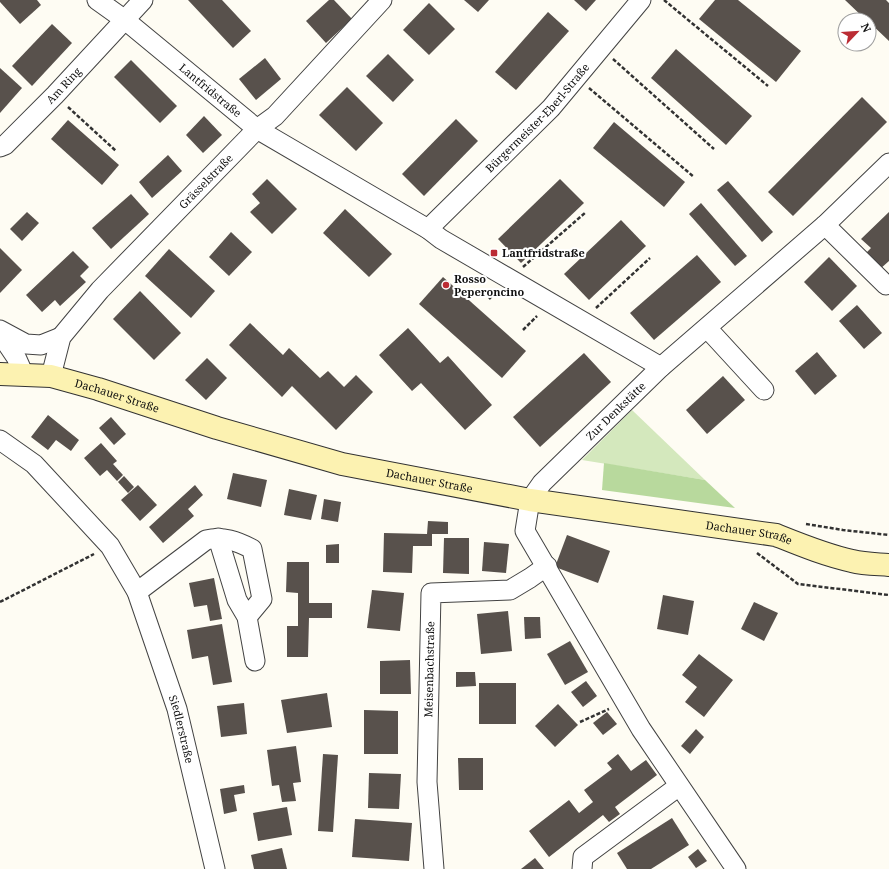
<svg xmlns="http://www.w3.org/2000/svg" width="889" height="869" viewBox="0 0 889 869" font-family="'Noto Serif',serif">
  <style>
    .green { fill: #d4e8bd }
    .forest { fill: #b8d99d }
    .building { fill: #58514c }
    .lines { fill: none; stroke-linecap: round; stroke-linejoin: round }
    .street-casing { stroke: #434343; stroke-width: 21 }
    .secondary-casing { stroke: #323232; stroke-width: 24 }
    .path { stroke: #323232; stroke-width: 2.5; stroke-dasharray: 4 2; stroke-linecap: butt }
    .street { stroke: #fff; stroke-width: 19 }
    .secondary { stroke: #fcf2b1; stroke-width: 22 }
    .poi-dot { fill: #bb2c34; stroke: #fff; stroke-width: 1.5 }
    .labels { text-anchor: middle; stroke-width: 4; stroke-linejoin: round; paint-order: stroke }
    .street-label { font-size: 11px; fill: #101010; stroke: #fff }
    .poi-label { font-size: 11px; font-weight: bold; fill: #101010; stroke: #fff; text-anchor: start }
  </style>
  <rect width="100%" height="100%" fill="#fefcf3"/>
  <path class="green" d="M632,410L705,480L582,460Z"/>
  <path class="forest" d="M604,463L705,480L735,508L602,490Z"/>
  <g class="building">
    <path d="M0,0H37L41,5L20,24L0,2Z"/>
    <path d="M188,0H222L251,31L233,48Z"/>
    <path d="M329,0H334L352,19L326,43L306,21Z"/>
    <path d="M464,0H489L478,12Z"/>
    <path d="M574,0H596L586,11Z"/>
    <path d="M715,0H738L801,51L776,82L699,19Z"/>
    <path d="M845,0H886L889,3V41L869,22V20H866Z"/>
    <path d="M429,3L455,29L429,55L403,30Z"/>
    <path d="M548,12L569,31L516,90L495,72Z"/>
    <path d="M52,24L72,43L32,86L12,66Z"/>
    <path d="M676,49L752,116L726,145L651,78Z"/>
    <path d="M388,54L414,80L393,102L366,76Z"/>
    <path d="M265,58L281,79L256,100L239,79Z"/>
    <path d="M131,60L177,106L160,123L114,77Z"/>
    <path d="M0,68L22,88L0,113Z"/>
    <path d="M347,87L383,123L356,151L319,115Z"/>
    <path d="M862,97L887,122L793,216L768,192Z"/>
    <path d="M204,116L222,135L203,153L186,135Z"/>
    <path d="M456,119L478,141L424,196L402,174Z"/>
    <path d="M68,120L119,165L102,185L51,139Z"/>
    <path d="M614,122L685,182L664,207L593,148Z"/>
    <path d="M168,155L182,171L152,198L139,182Z"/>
    <path d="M267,179L297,209L272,234L250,212L260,203L252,194Z"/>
    <path d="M560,179L584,203L521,263L498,239Z"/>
    <path d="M728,181L773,232L762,242L717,190Z"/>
    <path d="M131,194L149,214L111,249L92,228Z"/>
    <path d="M701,203L747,256L735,266L689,214Z"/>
    <path d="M345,209L392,254L369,277L323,233Z"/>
    <path d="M27,212L39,223L22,241L10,229Z"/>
    <path d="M889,212V261L880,269L865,254L871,248L861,239Z"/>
    <path d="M621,220L646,246L589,300L564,274Z"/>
    <path d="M231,232L252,252L229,276L209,257Z"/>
    <path d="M0,248L22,270L0,293Z"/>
    <path d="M169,249L215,291L191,318L145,276Z"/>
    <path d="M73,251L89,267L80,276L86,282L60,306L55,300L42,312L26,295Z"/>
    <path d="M697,255L721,282L654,340L630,313Z"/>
    <path d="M829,257L857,286L832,311L804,282Z"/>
    <path d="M443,277L526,351L502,378L419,304Z"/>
    <path d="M140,291L181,333L154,360L113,319Z"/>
    <path d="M857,305L882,333L864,349L839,321Z"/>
    <path d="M250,323L283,355L289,348L320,378L328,371L344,387L356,375L373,392L336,430L292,386L282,397L229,345Z"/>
    <path d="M408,328L440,363L448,356L492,405L465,430L421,383L412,391L379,355Z"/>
    <path d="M817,352L837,376L815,395L795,371Z"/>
    <path d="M584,353L611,382L540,447L513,417Z"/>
    <path d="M207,358L227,378L206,400L185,380Z"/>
    <path d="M723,376L745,400L707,434L686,410Z"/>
    <path d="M48,415L79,440L71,451L56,440L48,450L31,437Z"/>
    <path d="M111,417L126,434L114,445L99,428Z"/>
    <path d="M101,443L117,461L113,464L123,475L117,481L107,470L100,476L84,458Z"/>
    <path d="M233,473L267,480L261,507L227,499Z"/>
    <path d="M124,476L134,487L128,493L118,482Z"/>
    <path d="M138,485L157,505L140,521L121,500Z"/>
    <path d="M195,485L203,495L188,509L194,516L163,543L149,527Z"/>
    <path d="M289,489L317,495L311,520L284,515Z"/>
    <path d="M324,499L341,502L338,522L321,519Z"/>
    <path d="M428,521L448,522V534H432V546H413L412,573L383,572L384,533L427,534Z"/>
    <path d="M567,535L610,551L598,583L555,567Z"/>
    <path d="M444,538H469V574L443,573Z"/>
    <path d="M484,542L509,544L506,573L482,571Z"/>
    <path d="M339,544V563H326V545Z"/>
    <path d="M287,562H309V603H332V618H309L308,657H287V626H298V593L286,592Z"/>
    <path d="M214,578L222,619L210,621L207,605L194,607L189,583Z"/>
    <path d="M372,590L404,593L400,631L367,628Z"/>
    <path d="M663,595L694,601L688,635L657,629Z"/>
    <path d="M754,602L778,613L764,641L741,629Z"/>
    <path d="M508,611L512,651L481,654L477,614Z"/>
    <path d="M524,617H540L541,638L525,639Z"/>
    <path d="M222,624L232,682L213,685L208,656L192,659L187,630Z"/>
    <path d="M570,641L588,672L565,685L547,654Z"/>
    <path d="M699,654L733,680L704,717L685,702L697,687L682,675Z"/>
    <path d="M410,660L411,694H380V661Z"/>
    <path d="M456,672H475L476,686L456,687Z"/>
    <path d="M586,681L597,696L583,707L571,692Z"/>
    <rect x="479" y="683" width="37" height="41"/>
    <path d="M327,693L332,727L287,733L281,700Z"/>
    <path d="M244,703L247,734L221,737L217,706Z"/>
    <path d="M558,704L578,725L555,747L535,726Z"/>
    <path d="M364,710L398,711V754H364Z"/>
    <path d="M607,712L617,724L603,735L593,723Z"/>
    <path d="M696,729L704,737L690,754L681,746Z"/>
    <path d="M296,746L301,782L293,783L296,801L282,802L279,785L272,786L267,750Z"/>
    <path d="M323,754L338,755L333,832L318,831Z"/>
    <path d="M618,754L631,771L646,760L657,775L615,807L620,814L609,822L603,815L549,857L529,831L569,800L579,813L593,802L584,790L612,769L607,763Z"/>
    <path d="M458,758H483V790H459Z"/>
    <path d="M369,773L401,774L399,809L368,808Z"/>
    <path d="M244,785L245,793L234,795L237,811L224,814L220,789Z"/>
    <path d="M287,807L292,835L258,841L253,813Z"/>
    <path d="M672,818L689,845L651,869H627L617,853Z"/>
    <path d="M355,819L412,823L409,861L352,857Z"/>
    <path d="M282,848L287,869H254L251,855Z"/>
    <path d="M698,849L707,861L696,868L688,857Z"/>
    <path d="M535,858L544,869H521Z"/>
  </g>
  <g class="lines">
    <defs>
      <g id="street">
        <path id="s1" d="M97,0L125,20L257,129L428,229L441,239L661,367"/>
        <path id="s2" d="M0,147L5,145L55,95L143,0"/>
        <path d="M825,225L886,285"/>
        <path id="s3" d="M428,229L551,108L641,0"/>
        <path d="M707,328L764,390"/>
        <path d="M0,330L26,344L41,345L61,337"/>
        <path d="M0,333L16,357L24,375"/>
        <path id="s4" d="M51,376L61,337L100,290L257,129L275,116L382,0"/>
        <path id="s5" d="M0,440L34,464L110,546L137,592L177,709L215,869"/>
        <path d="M218,538L237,600L247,617L255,661"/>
        <path d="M137,592L206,540C223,536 237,541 252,549L262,599L247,617"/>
        <path id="s6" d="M434,869L427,782L431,593L510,590L530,578L547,566"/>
        <path d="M582,869L583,857L679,786"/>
        <path id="s7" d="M736,869L641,729L525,531L530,500L542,483L661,367L825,225L889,163"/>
      </g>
      <g id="secondary">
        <path id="s8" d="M0,374L51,376L98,389L217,428L342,464L530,500L776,535C801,545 825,555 852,561C864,564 877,564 889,565"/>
      </g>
    </defs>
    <use href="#street" class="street-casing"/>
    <use href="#secondary" class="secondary-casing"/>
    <g class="path">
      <path d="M664,0L768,86"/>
      <path d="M613,59L714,149"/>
      <path d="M589,88L694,177"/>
      <path d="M68,107L116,151"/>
      <path d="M523,267L586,212"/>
      <path d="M489,299L496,292"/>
      <path d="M596,308L650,258"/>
      <path d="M523,330L537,316"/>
      <path d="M806,524L843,530L889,535"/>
      <path d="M757,553L798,584L889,595"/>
      <path d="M0,602L94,554"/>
      <path d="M580,722L609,709"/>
    </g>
    <use href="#street" class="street"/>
    <use href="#secondary" class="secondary"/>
  </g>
  <g class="poi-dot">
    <rect x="490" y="249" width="8" height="8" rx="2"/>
    <circle cx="446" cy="285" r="4"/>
  </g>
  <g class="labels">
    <g class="street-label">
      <text dy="4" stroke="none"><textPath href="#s2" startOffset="89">Am Ring</textPath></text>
      <text dy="4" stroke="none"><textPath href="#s1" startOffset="145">Lantfridstraße</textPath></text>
      <text dy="4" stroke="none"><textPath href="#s3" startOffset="156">Bürgermeister-Eberl-Straße</textPath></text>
      <text dy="4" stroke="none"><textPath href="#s4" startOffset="253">Grässelstraße</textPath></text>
      <text dy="4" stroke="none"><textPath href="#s8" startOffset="120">Dachauer Straße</textPath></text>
      <text dy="4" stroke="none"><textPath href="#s7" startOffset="554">Zur Denkstätte</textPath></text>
      <text dy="4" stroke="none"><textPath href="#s8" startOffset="444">Dachauer Straße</textPath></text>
      <text dy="4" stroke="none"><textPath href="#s8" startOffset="768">Dachauer Straße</textPath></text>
      <text dy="4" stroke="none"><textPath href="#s6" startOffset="200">Meisenbachstraße</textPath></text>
      <text dy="4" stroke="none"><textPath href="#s5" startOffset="351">Siedlerstraße</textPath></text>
    </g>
    <g class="poi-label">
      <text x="502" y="257">Lantfridstraße</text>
      <text x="454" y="283">Rosso<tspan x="454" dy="13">Peperoncino</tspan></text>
    </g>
  </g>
  <g transform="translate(857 32) rotate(65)"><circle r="19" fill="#ffffff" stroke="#9f9f9f"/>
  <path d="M0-3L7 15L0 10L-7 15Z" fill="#bb2c34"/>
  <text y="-6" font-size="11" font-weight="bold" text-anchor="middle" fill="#101010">N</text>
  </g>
</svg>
